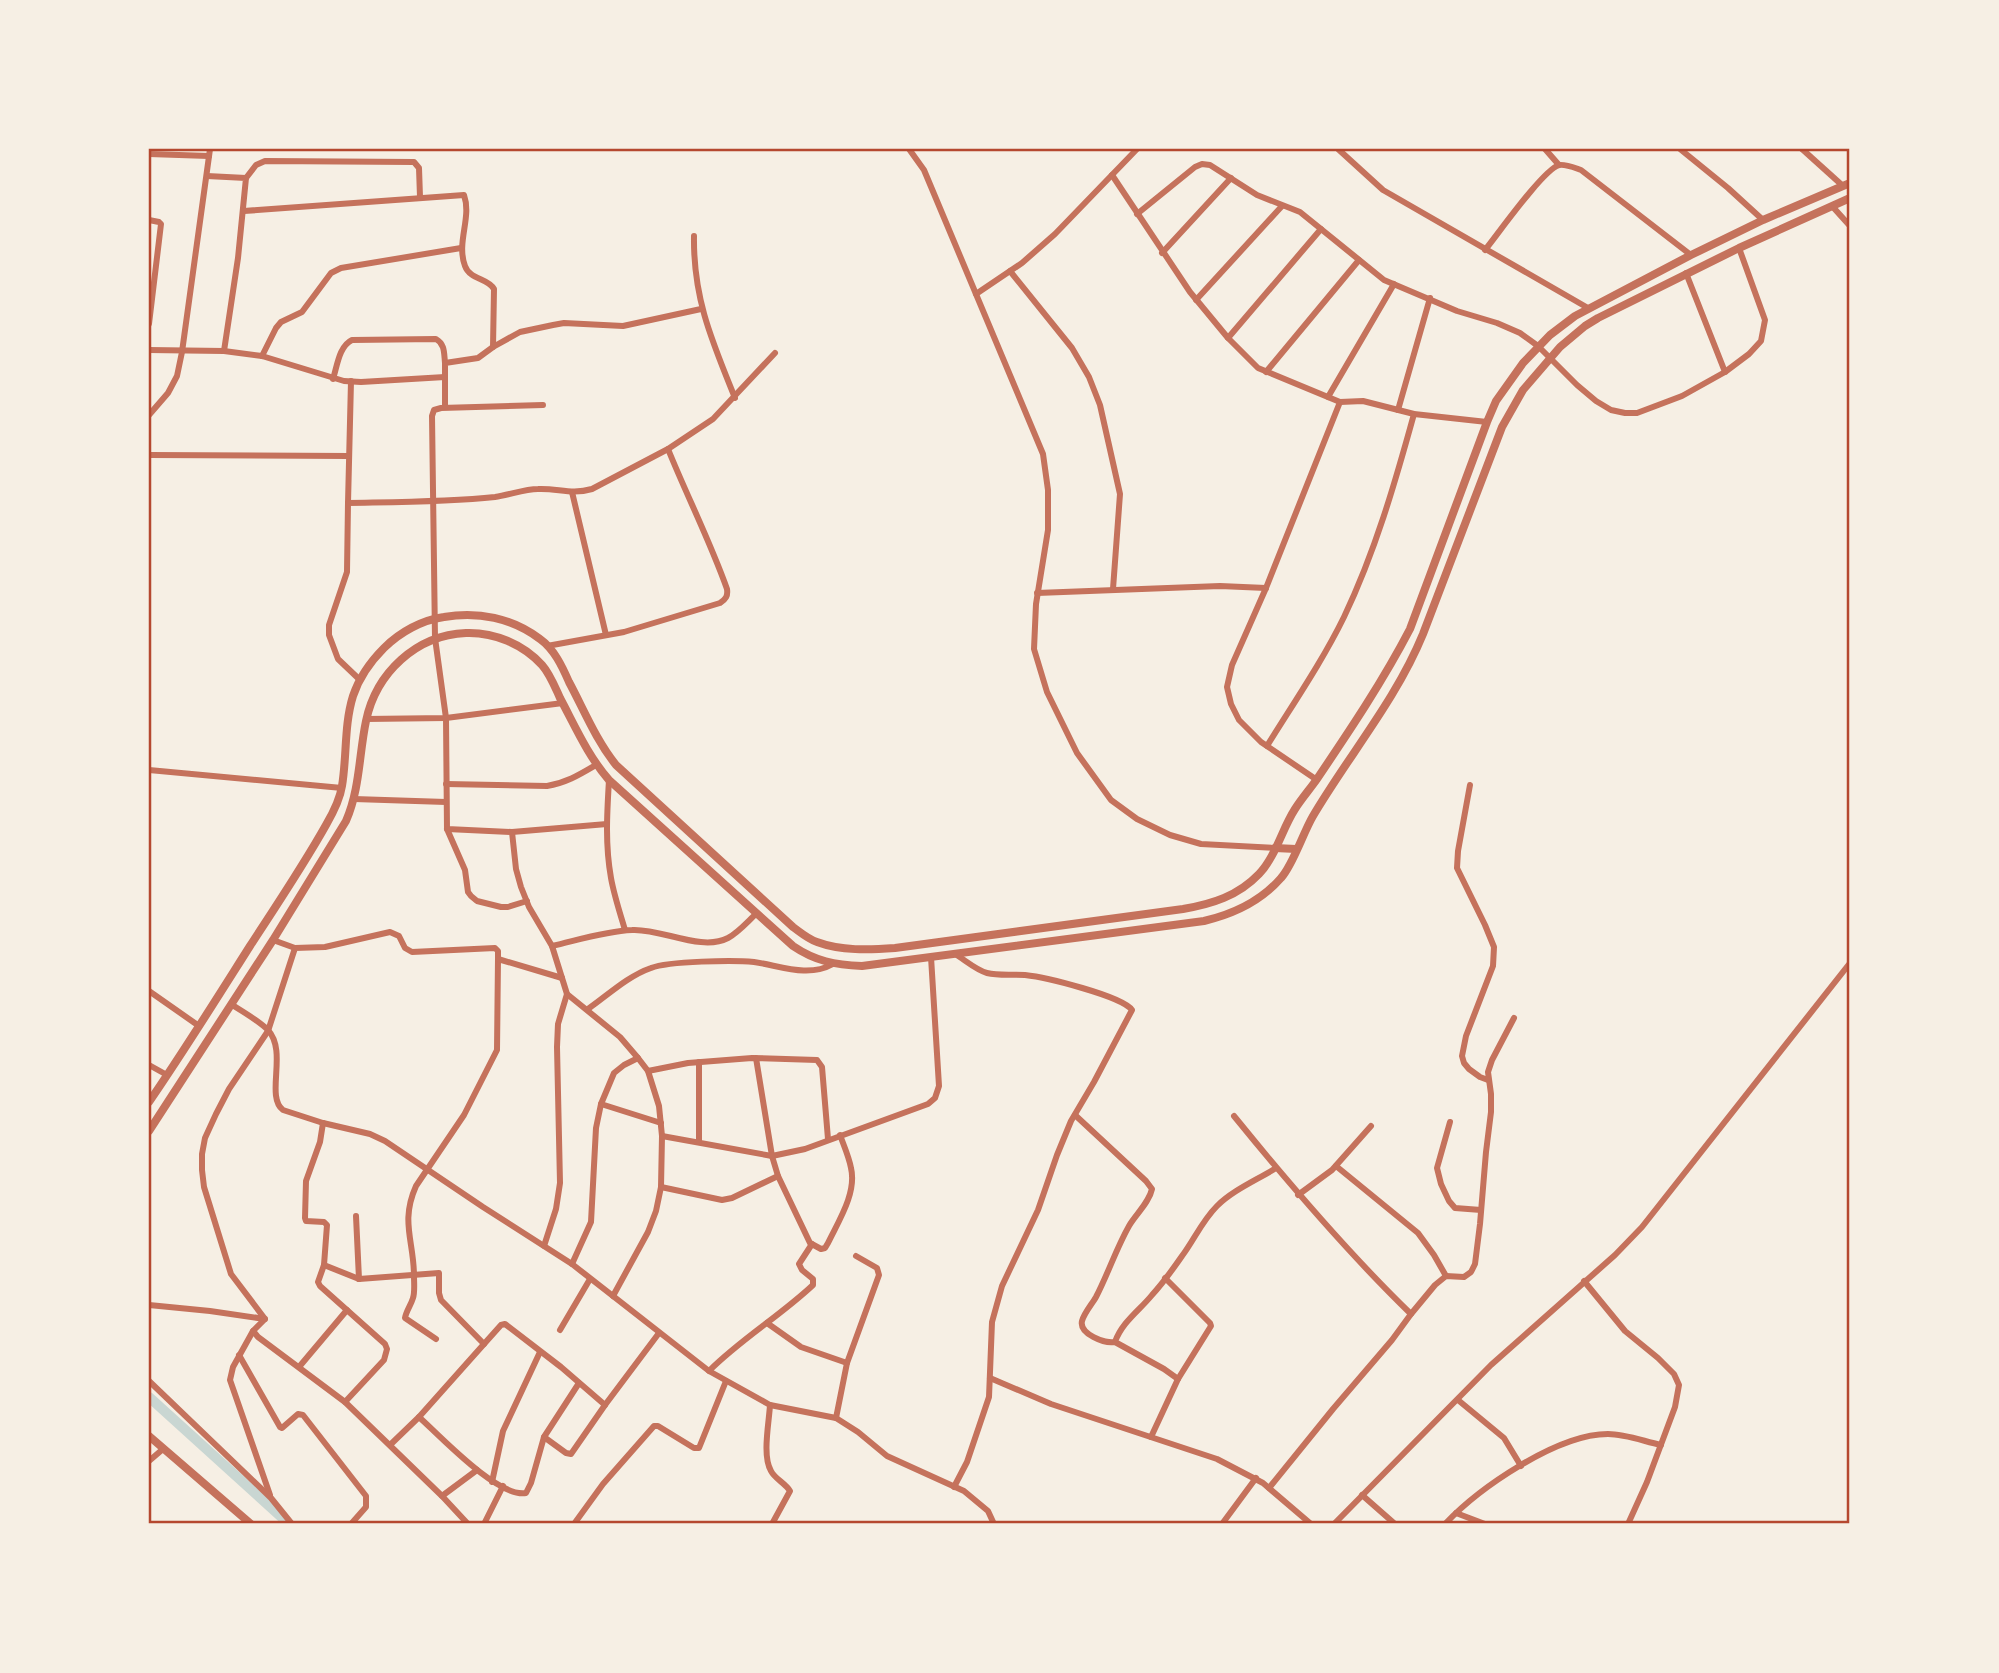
<svg xmlns="http://www.w3.org/2000/svg" width="1999" height="1673" viewBox="0 0 1999 1673" font-family="Barlow,sans-serif">
  <style>
    .lines { fill: none; stroke-linecap: round; stroke-linejoin: round }
    .canal { stroke: #c9d6d2; stroke-width: 10 }
    .minor { stroke: #c5725c; stroke-width: 6 }
    .tertiary { stroke: #c5725c; stroke-width: 8 }
    .neatline { fill: none; stroke: #b5482f; stroke-width: 2.5 }
  </style>
  <rect width="100%" height="100%" fill="#f6efe4"/>
  <g class="lines">
    <path class="canal" d="M149,1397L289,1524"/>
    <g class="minor">
      <path d="M909,149L924,170L1043,454L1048,490V530L1036,604L1034,649L1047,692L1077,753L1111,800L1137,819L1170,835L1201,844L1275,848"/>
      <path d="M1338,149L1383,190L1588,308"/>
      <path d="M1545,149L1559,165"/>
      <path d="M1680,149L1728,188L1763,220"/>
      <path d="M1802,149L1843,186"/>
      <path d="M149,154L209,156"/>
      <path d="M1112,175L1190,292L1228,338L1258,368L1340,402L1363,401L1414,414L1487,422"/>
      <path d="M207,176L246,178L238,258L224,351"/>
      <path d="M246,178L256,165L265,161L414,162L419,168L420,197"/>
      <path d="M1832,206L1850,226"/>
      <path d="M244,211L464,195C472,218 456,242 465,266C470,280 488,278 494,289L493,347"/>
      <path d="M1137,214L1195,167L1202,164L1210,165L1257,195L1300,212L1384,280L1457,311L1497,323L1520,333L1538,346L1577,385L1596,401L1611,410L1625,413H1637L1682,396L1725,372L1749,354L1761,341L1765,320L1739,248"/>
      <path d="M149,220L159,222L161,224L149,324"/>
      <path d="M694,236C693,298 712,341 735,398"/>
      <path d="M1485,250C1498,234 1543,170 1559,165C1566,164 1575,168 1581,170L1691,255"/>
      <path d="M1162,253L1231,178"/>
      <path d="M1010,271L1072,348L1089,377L1100,405L1120,494L1113,589"/>
      <path d="M1686,273L1725,372"/>
      <path d="M976,294L1022,263L1055,234L1137,149"/>
      <path d="M1196,300L1282,206"/>
      <path d="M1228,338L1321,229"/>
      <path d="M149,350L224,351L262,356L344,381L361,382L445,377"/>
      <path d="M262,356L276,328L281,322L302,312L331,273L341,268L461,248"/>
      <path d="M1266,372L1359,260"/>
      <path d="M333,379C337,367 339,346 352,340L436,339C445,344 444,353 445,363"/>
      <path d="M351,381L348,503C397,502 447,502 495,497C510,495 524,489 538,489C558,488 571,495 592,489L668,449L713,419L775,353"/>
      <path d="M1328,397L1394,284"/>
      <path d="M543,405L441,408L434,410L432,416L435,638L446,718L447,829L512,832L607,824"/>
      <path d="M445,407V363L478,358L493,347L520,332L553,325L564,323L623,326L701,309"/>
      <path d="M1398,410L1430,298"/>
      <path d="M149,415L168,393L177,376L182,352L210,149"/>
      <path d="M149,455L349,456"/>
      <path d="M572,492L606,635"/>
      <path d="M348,503L347,572L329,625V635L338,659L360,680"/>
      <path d="M1037,593L1220,586L1266,588"/>
      <path d="M547,646L624,632L720,603C726,599 728,596 727,589C710,541 687,496 668,449"/>
      <path d="M366,719L446,718L563,703"/>
      <path d="M1267,746C1293,704 1322,662 1344,617C1375,552 1395,483 1414,414"/>
      <path d="M149,770L342,788"/>
      <path d="M609,780C607,813 605,845 611,878C614,895 620,913 625,930"/>
      <path d="M1317,780L1261,742L1239,720L1231,704L1227,687L1232,665L1266,588L1340,402"/>
      <path d="M446,784L547,786C566,783 579,775 596,765"/>
      <path d="M1470,785L1458,851L1457,868L1485,925L1494,947L1493,966L1466,1036L1462,1056L1464,1063L1469,1069L1480,1077L1488,1080"/>
      <path d="M354,799L446,802"/>
      <path d="M447,829L465,870L468,892L471,896L477,901L501,907H508L527,901"/>
      <path d="M512,832L516,869L521,887L529,907L552,946L567,994L620,1037L638,1058L648,1071L659,1106L662,1136L661,1187L656,1211L648,1232L613,1296"/>
      <path d="M273,940L295,948"/>
      <path d="M552,946C578,940 606,931 632,930C661,928 701,952 728,938C739,932 748,921 757,913"/>
      <path d="M149,991L199,1026"/>
      <path d="M231,1004C243,1012 258,1020 268,1030C288,1052 265,1096 283,1110L323,1123L370,1134L385,1141L483,1207L572,1264L709,1371L770,1405L836,1418L858,1432L887,1456L964,1491L988,1511L994,1524"/>
      <path d="M588,1009C608,995 628,976 651,968C669,961 734,960 754,962C781,966 808,978 833,964"/>
      <path d="M756,1058L772,1156L778,1176L810,1243L821,1249L825,1248L828,1243C838,1222 857,1193 851,1168C849,1157 844,1146 840,1135"/>
      <path d="M149,1065L167,1075"/>
      <path d="M648,1071L688,1063L752,1058L817,1060L822,1067L828,1139"/>
      <path d="M601,1104L661,1123"/>
      <path d="M1075,1115L1146,1181L1152,1189C1149,1203 1136,1214 1129,1226C1116,1249 1108,1274 1096,1297C1092,1304 1084,1313 1082,1321C1079,1334 1105,1344 1115,1342"/>
      <path d="M1234,1116C1290,1185 1347,1252 1411,1314"/>
      <path d="M1450,1122L1437,1168L1441,1184L1449,1201L1455,1208L1481,1210"/>
      <path d="M323,1123L320,1142L306,1181L305,1218L306,1221L324,1222L327,1225L324,1265L318,1282L320,1286L385,1344L387,1349L384,1360L345,1402"/>
      <path d="M662,1136L772,1156L805,1149L928,1104L935,1098L939,1086L931,957"/>
      <path d="M699,1142V1062"/>
      <path d="M1336,1166L1418,1233L1434,1255L1446,1276"/>
      <path d="M661,1187L722,1200L732,1198L778,1176"/>
      <path d="M1298,1195L1332,1170L1371,1126"/>
      <path d="M356,1216L359,1279"/>
      <path d="M544,1246L556,1209L560,1183L557,1047L558,1024L567,994"/>
      <path d="M572,1264L591,1222L596,1128L601,1104L614,1073L624,1065L638,1058"/>
      <path d="M324,1265L359,1279L439,1273V1293L441,1300L484,1344L501,1325L505,1324L561,1367L605,1405"/>
      <path d="M1584,1281L1625,1331L1658,1358L1674,1374L1679,1385L1675,1407L1647,1482L1628,1524"/>
      <path d="M149,1305L210,1311L265,1319"/>
      <path d="M767,1323L801,1347L847,1363"/>
      <path d="M560,1330L590,1279"/>
      <path d="M253,1331L233,1367L230,1380L270,1495"/>
      <path d="M436,1339L405,1318C406,1311 411,1305 413,1298C415,1292 414,1283 414,1276C414,1241 400,1222 416,1186L464,1115L497,1050L498,959"/>
      <path d="M239,1355L280,1427L282,1428L298,1414L303,1415L366,1496V1507L351,1524"/>
      <path d="M299,1367L347,1310"/>
      <path d="M709,1371C741,1339 780,1316 813,1285V1279L802,1270L799,1264L812,1244"/>
      <path d="M990,1378L1051,1404L1217,1459L1263,1483L1311,1524"/>
      <path d="M1178,1379L1164,1369L1115,1342C1122,1322 1140,1310 1152,1295C1163,1283 1173,1269 1182,1256C1194,1240 1202,1221 1217,1206C1233,1190 1257,1180 1276,1168"/>
      <path d="M149,1381L271,1498L292,1524"/>
      <path d="M1458,1400L1504,1438L1521,1466"/>
      <path d="M770,1405C769,1423 762,1456 771,1471C775,1479 785,1483 790,1491L772,1524"/>
      <path d="M419,1417L484,1344"/>
      <path d="M836,1418L847,1363L879,1275L877,1268L856,1256"/>
      <path d="M544,1437L566,1453L571,1454L605,1405L659,1333"/>
      <path d="M1151,1437L1178,1379L1211,1326L1210,1323L1165,1278"/>
      <path d="M390,1445L419,1417C440,1436 498,1498 526,1493L531,1483L544,1437L579,1383"/>
      <path d="M149,1461L163,1449"/>
      <path d="M492,1482L503,1431L540,1352"/>
      <path d="M954,1487L967,1462L989,1397L992,1322L1002,1286L1038,1210L1057,1155L1071,1121L1094,1082L1132,1010C1122,996 1045,977 1025,975C1013,974 999,976 987,973C976,970 965,960 955,954"/>
      <path d="M1269,1488L1333,1409L1392,1340L1411,1314L1435,1285L1446,1276L1464,1277L1471,1272L1475,1264L1480,1224L1486,1152L1491,1112V1094L1488,1072L1492,1060L1514,1018"/>
      <path d="M1362,1495L1395,1524"/>
      <path d="M442,1496L477,1470"/>
      <path d="M1456,1513L1485,1524"/>
      <path d="M468,1524L442,1496L345,1402L258,1337L253,1331L265,1319L231,1274L204,1187L202,1170V1154L205,1138L216,1114L229,1089L268,1031L295,948L325,947L390,932L399,936L405,948L412,952L495,948L498,951V959L562,978"/>
      <path d="M484,1524L503,1486"/>
      <path d="M574,1524L603,1484L654,1426H658L694,1448H699L726,1381"/>
      <path d="M1222,1524L1256,1478"/>
      <path d="M1334,1524L1491,1365L1615,1255L1642,1227L1850,963"/>
      <path d="M1445,1524C1479,1488 1557,1434 1608,1434C1625,1434 1643,1441 1661,1445"/>
    </g>
    <g class="tertiary">
      <path d="M1275,848L1296,849"/>
      <path d="M149,1102C184,1051 217,998 250,946C276,906 303,866 326,825C333,813 340,799 342,786C347,756 344,725 353,696C359,678 371,661 384,648C400,632 422,620 444,617C478,611 512,618 540,639C554,649 562,666 569,682C584,710 596,740 616,765L793,927C800,932 808,939 817,942C841,951 869,950 895,948L1183,909C1212,904 1238,896 1259,874C1276,856 1282,829 1295,809C1302,798 1310,789 1317,779C1350,730 1383,681 1410,629L1487,422L1496,401L1523,363L1550,335L1575,316L1691,255L1763,220L1850,183"/>
      <path d="M149,1131L273,940L346,821C360,789 359,754 366,721C376,673 416,635 466,633C494,632 523,644 542,665C550,674 555,687 560,698C575,726 588,756 609,780L793,946C815,961 835,965 862,966L1204,921C1234,914 1261,901 1281,878C1293,865 1303,833 1313,816C1349,755 1396,700 1423,634L1502,427L1523,390L1560,347L1585,326L1598,318L1739,248L1850,198"/>
      <path d="M149,1436L251,1524"/>
    </g>
  </g>
  <rect width="1999" height="1673" fill="none" stroke="#f6efe4" stroke-width="301"/>
  <rect x="150" y="150" width="1698" height="1372" class="neatline"/>
</svg>
